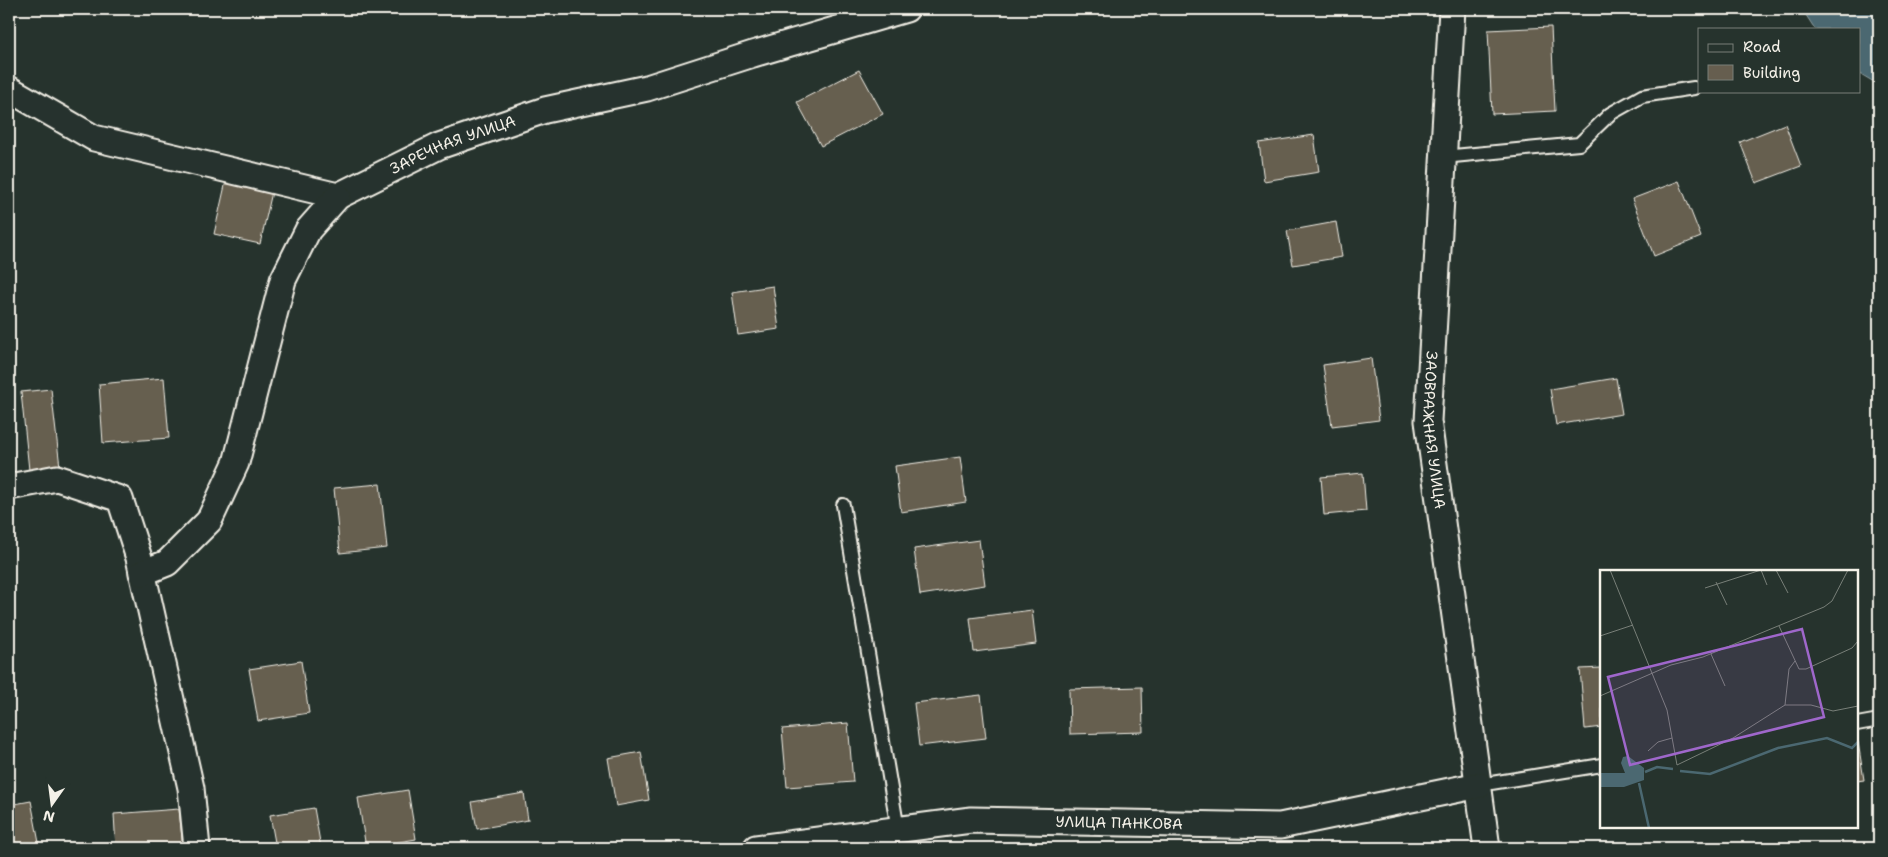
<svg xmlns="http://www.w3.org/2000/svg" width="1888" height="857" viewBox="0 0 1888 857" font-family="'Shantell Sans',sans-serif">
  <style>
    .water { fill: #4b6871; stroke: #8f9fa1 }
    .building { fill: #665e4f; stroke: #f4f1e8 }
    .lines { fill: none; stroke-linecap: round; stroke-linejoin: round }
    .service-casing { stroke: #f4f1e8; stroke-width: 16 }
    .minor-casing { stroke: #f4f1e8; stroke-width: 29 }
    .service { stroke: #26332d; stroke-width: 12 }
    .minor { stroke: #26332d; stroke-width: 25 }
    .labels { text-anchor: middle; stroke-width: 4; stroke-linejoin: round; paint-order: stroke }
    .street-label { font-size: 15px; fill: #f4f1e8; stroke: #26332d }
    .inset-river { fill: none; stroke: #4b6871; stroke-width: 2.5 }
    .inset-road { fill: none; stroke: #787f78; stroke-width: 1 }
    .view { fill: #9f67cb; fill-opacity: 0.15; stroke: #9f67cb; stroke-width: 2.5 }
    .inset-edge { fill: none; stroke: #f4f1e8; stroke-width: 2.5 }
  </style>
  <rect width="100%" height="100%" fill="#26332d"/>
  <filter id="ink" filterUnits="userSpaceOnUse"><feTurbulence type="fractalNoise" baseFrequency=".02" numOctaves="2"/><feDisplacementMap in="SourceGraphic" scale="10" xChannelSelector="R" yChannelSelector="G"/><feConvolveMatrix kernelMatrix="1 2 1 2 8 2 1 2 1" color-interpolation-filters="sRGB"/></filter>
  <g filter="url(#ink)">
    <path class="water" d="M1802,9H1879V85L1859,73V29H1815Z"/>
    <g class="building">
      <path d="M1551,27L1555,111L1492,114L1488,30Z"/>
      <path d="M859,70L883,114L821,146L797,102Z"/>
      <path d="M1785,124L1801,166L1756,183L1740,142Z"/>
      <path d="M1314,135L1319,172L1264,181L1259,143Z"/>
      <path d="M226,181L272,192L260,244L214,234Z"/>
      <path d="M1679,181L1701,237L1654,256L1632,199Z"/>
      <path d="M1336,222L1342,257L1293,265L1287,231Z"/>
      <path d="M773,286L779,329L738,335L732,292Z"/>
      <path d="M1371,358L1379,420L1332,426L1323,365Z"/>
      <path d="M164,378L169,438L103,443L99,384Z"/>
      <path d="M1616,378L1622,414L1556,425L1550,389Z"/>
      <path d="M51,389L60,467L29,470L21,392Z"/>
      <path d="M960,457L966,502L901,512L895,466Z"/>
      <path d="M1363,473L1366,511L1324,515L1321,477Z"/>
      <path d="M380,484L387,548L340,553L334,488Z"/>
      <path d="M979,540L985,585L920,595L914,549Z"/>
      <path d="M1032,610L1036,644L974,652L970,618Z"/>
      <path d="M301,661L309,713L258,721L249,669Z"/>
      <path d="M1602,668V727L1585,729L1580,669Z"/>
      <path d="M1142,687L1143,732L1070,734L1069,689Z"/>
      <path d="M981,695L986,738L919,746L914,703Z"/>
      <path d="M848,723L853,782L787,787L782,729Z"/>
      <path d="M1857,742H1858L1864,780L1857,781Z"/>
      <path d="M641,752L649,800L616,806L608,758Z"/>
      <path d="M408,790L416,839L366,848L358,798Z"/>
      <path d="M524,793L528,820L477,829L472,802Z"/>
      <path d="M31,801L40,848H9V805Z"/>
      <path d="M314,808L321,848H276L270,815Z"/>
      <path d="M179,809L183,848H116L114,814Z"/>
    </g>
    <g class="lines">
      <defs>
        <g id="service">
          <path d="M1443,157L1579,144L1610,114L1642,96L1694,88"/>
          <path d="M843,505L898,830"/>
          <path d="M1857,724L1879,720"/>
          <path d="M1479,785L1602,765"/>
        </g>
        <g id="minor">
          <path id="s1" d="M1452,9L1428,421L1487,848"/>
          <path id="s2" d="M9,89L94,138L338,196L439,146L545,110L647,88L753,54L906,9"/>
          <path d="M9,487L57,478L120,499L139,558L191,788L197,848"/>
          <path d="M142,573L167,563L209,521L236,463L283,280L308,230L338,196"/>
          <path id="s3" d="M756,848L971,820L1280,826L1479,785"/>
        </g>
      </defs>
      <use href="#service" class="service-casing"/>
      <use href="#minor" class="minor-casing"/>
      <use href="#service" class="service"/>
      <use href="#minor" class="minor"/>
    </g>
  </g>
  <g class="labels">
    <g class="street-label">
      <text dy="5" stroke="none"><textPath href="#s2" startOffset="475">ЗАРЕЧНАЯ УЛИЦА</textPath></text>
      <text dy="5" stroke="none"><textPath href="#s1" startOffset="422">ЗАОВРАЖНАЯ УЛИЦА</textPath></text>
      <text dy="5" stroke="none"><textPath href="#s3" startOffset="365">УЛИЦА ПАНКОВА</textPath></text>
    </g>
  </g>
  <g transform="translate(1600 570)">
    <rect width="258" height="258" fill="#26332d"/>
    <path d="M28,186L44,198V210L24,217H0V203H25L21,193L23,187Z" fill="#4b6871"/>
    <path class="inset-river" d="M80,201L110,204L178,178L227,168L252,178L258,172M45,202L57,197L73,199M39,213L49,258"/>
    <path class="inset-road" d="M10,0L67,140L77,195L133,168L185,135H211L233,141L258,136M161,0L167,15M176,0L188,23M116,12L127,35M105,18L161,0M179,56L199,99H206L252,78L258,71M0,66L33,55M111,84L125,116M0,126L71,95L103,87L224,37L232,31L248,0M185,135L189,99L195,91M48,181L58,172L72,168"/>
    <path class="view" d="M202,59L224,147L30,195L8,107Z"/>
    <rect width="258" height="258" class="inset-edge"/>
  </g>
  <rect width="1888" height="857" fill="none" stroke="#26332d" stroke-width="30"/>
  <rect x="15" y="15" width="1858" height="827" fill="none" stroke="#f4f1e8" stroke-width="2" filter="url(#ink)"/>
  <rect x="1698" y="28" width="162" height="65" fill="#26332d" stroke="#787f78"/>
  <rect x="1708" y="44" width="25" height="8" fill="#26332d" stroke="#787f78"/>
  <text x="1743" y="52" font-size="15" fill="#f4f1e8">Road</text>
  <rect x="1708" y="65" width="25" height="15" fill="#665e4f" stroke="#787f78"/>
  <text x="1743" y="78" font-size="15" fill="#f4f1e8">Building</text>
  <g transform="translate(52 804) rotate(194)" stroke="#26332d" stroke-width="4" paint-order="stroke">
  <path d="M0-4L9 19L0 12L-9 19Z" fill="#f4f1e8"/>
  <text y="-8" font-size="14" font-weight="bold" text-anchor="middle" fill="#f4f1e8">N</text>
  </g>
</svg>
